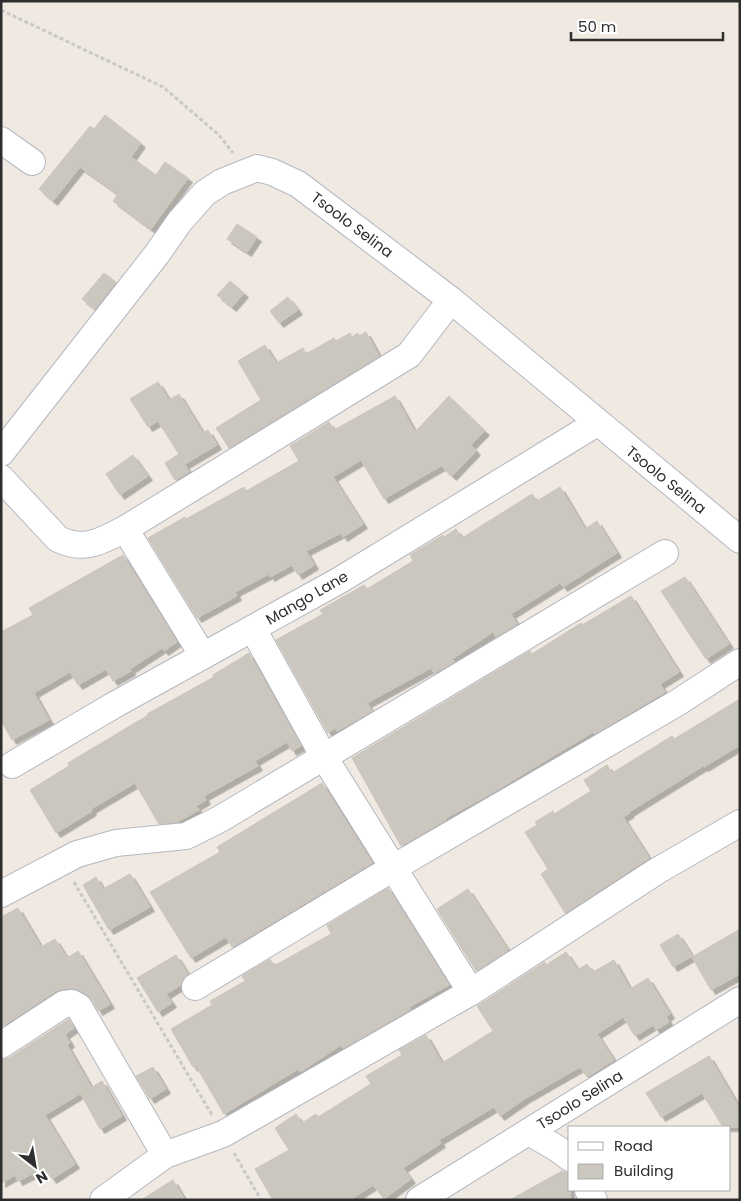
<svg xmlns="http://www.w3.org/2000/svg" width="741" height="1201" viewBox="0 0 741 1201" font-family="Poppins,sans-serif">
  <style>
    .building { fill: #cbc7bf; stroke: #cbc5ba; filter: url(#shadow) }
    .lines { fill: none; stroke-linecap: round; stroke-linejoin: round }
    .minor-casing { stroke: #b4b7c1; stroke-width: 28 }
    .path { stroke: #c9c9c9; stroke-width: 3; stroke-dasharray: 4 2.5; stroke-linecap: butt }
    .minor { stroke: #fff; stroke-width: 26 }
    .labels { text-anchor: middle; stroke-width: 4; stroke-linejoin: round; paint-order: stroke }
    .street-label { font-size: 15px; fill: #2e2e2e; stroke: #fff }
  </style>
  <defs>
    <filter id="shadow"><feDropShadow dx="4.5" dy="4.5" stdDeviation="0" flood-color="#0004"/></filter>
  </defs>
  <rect width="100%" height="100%" fill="#efe9e1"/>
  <g class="building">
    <path d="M105,115L141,143L131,157L156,175L165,162L188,178L151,229L113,201L118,194L80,167L53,201L39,189L90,126L94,129Z"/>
    <path d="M237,224L257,237L247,252L227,239Z"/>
    <path d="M104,273L116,282L95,309L82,299Z"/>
    <path d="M230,281L244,293L232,307L217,295Z"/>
    <path d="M288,297L298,310L279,323L270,311Z"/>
    <path d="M366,332L379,356L229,448L216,428L261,400L238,361L265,345L276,363L303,348L306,354L334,338L336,341L350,333L352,337L358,333L359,336Z"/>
    <path d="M158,382L169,400L179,394L203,433L208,430L217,445L185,464L158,421L148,427L130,399Z"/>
    <path d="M395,396L415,432L449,396L485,431L471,445L476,451L452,476L441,466L384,499L361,460L333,477L363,524L343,537L341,533L306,551L314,565L298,575L292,565L270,577L269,574L235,592L237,596L197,618L148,538L185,517L186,519L244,487L246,491L299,461L290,446L329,422L334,430Z"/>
    <path d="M179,454L189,472L175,480L165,463Z"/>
    <path d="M133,455L148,476L120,495L106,474Z"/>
    <path d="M560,487L585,529L597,521L617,553L563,587L560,583L511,614L517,624L496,637L493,632L452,659L454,662L434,673L431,668L367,703L372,711L337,731L335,728L328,733L276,640L323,614L320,610L364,585L367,589L413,561L410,555L443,535L444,537L456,529L462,538L532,494L537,501Z"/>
    <path d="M123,555L177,642L164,651L162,648L130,669L131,671L113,681L106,669L78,685L70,672L34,693L49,720L12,740L1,720V632L33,615L29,608Z"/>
    <path d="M685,577L729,644L706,659L661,591Z"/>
    <path d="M631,596L679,672L660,684L665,692L594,734L593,732L490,794L446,818L447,819L401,846L352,758L530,651L532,654L581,623L582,625Z"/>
    <path d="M249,653L301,746L292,751L287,742L255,761L258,766L204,796L206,800L196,806L199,810L177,822L159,824L135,783L91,809L92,811L56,833L30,790L69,766L68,763L150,714H147L214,677L213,675Z"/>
    <path d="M740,699V745L704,767L703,766L629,812L630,813L623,817L649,858L565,913L541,874L548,869L525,832L537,825L535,822L553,811L554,814L591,791L584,780L607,765L612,773L672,736L674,739Z"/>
    <path d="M322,783L372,863L232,947L226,937L191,958L150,892L220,852L217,847Z"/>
    <path d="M130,874L150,907L109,930L83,885L96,877L103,889Z"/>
    <path d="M388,888L449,985L409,1007L411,1009L343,1048L341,1045L300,1072L298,1069L224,1114L196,1066L193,1067L171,1029L212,1005L210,1001L245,981L242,976L270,959L274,966L331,934L327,925Z"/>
    <path d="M468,889L508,950L476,971L437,909Z"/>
    <path d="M18,908L41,947L55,939L67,958L78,951L110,1004L98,1011L92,999L86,994L79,990L70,988L62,989L56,991L1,1027V917Z"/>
    <path d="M740,929V974L711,990L692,957Z"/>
    <path d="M678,934L692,956L673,967L660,945Z"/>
    <path d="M566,952L578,970L587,964L593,972L614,960L630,989L648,978L670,1014L666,1017L669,1022L656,1030L653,1025L635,1036L623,1017L597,1034L614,1060L587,1077L580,1067L526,1098L500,1116L494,1107L439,1140L441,1143L403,1168L411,1179L384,1199L373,1185L350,1200H273L255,1169L289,1150L275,1128L296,1114L302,1123L316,1114L318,1117L371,1084L366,1076L402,1055L399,1050L426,1035L442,1063L493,1031L477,1006L545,962L546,965Z"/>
    <path d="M176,955L188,974L182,979L181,985L166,994L172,1003L158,1012L137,978Z"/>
    <path d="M69,1019L74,1028L65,1034L70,1043L67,1045L91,1087L45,1115L75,1164L52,1179L44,1168L18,1181L15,1175L1,1183V1060L9,1058Z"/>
    <path d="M709,1056L740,1109V1127H723L702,1093L661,1117L646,1093Z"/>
    <path d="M153,1067L166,1089L150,1099L136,1076Z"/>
    <path d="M102,1081L122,1116L100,1129L81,1094Z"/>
    <path d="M562,1171L570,1173V1200H510Z"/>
    <path d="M173,1180L185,1200H141Z"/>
  </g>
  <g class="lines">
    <defs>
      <g id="minor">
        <path d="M1,140L32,162"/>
        <path d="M1,453L157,254L180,221L205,193L222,182L257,168L272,172L298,184L451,300L740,540"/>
        <path d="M1,478L58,539C85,552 101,541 125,529L409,355L451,300"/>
        <path d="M125,529L203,656"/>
        <path d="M253,629L324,757L471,992"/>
        <path d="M12,765L116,704L340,580L597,423"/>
        <path d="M1,894L77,854L116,843L186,836L220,819L665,553"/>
        <path d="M195,987L393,868L677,703L740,662"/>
        <path d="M1,1045L64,1004L72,1003L79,1007L165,1155"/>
        <path d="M529,1132L558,1149L570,1158"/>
        <path d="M588,1190L594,1200"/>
        <path d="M103,1200L165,1155L223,1134L471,992L657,871L740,823"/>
        <path d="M419,1200L740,1000"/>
      </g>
    </defs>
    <use href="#minor" class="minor-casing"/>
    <g class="path">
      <path d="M1,10L163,87L219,135L233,153"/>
      <path d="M74,882L212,1115"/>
      <path d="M234,1153L261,1200"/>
    </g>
    <use href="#minor" class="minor"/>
  </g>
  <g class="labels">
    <g class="street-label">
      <text transform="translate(352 225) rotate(37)" y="5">Tsoolo Selina</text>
      <text transform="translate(666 480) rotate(39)" y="5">Tsoolo Selina</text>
      <text transform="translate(307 598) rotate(-30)" y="5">Mango Lane</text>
      <text transform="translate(580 1100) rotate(-32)" y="5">Tsoolo Selina</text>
    </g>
  </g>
  <rect width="741" height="1201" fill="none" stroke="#2e2e2e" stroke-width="5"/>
  <rect x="568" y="1126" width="162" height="65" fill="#ffffff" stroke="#ababab"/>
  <rect x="578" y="1142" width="25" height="8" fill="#ffffff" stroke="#ababab"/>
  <text x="614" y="1151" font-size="15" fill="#2e2e2e">Road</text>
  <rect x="578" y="1164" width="25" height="15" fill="#cbc7bf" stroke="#ababab"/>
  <text x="614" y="1176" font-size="15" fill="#2e2e2e">Building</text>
  <g transform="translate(35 1166) rotate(149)" stroke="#ffffff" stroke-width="4" paint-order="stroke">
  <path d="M0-4L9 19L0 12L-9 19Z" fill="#2e2e2e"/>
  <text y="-8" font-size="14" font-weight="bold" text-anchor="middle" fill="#2e2e2e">N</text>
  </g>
  <path d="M571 32v8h152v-8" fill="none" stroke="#2e2e2e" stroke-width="2.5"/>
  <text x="578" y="32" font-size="15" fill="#2e2e2e" stroke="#ffffff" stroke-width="4" paint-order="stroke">50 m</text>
</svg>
